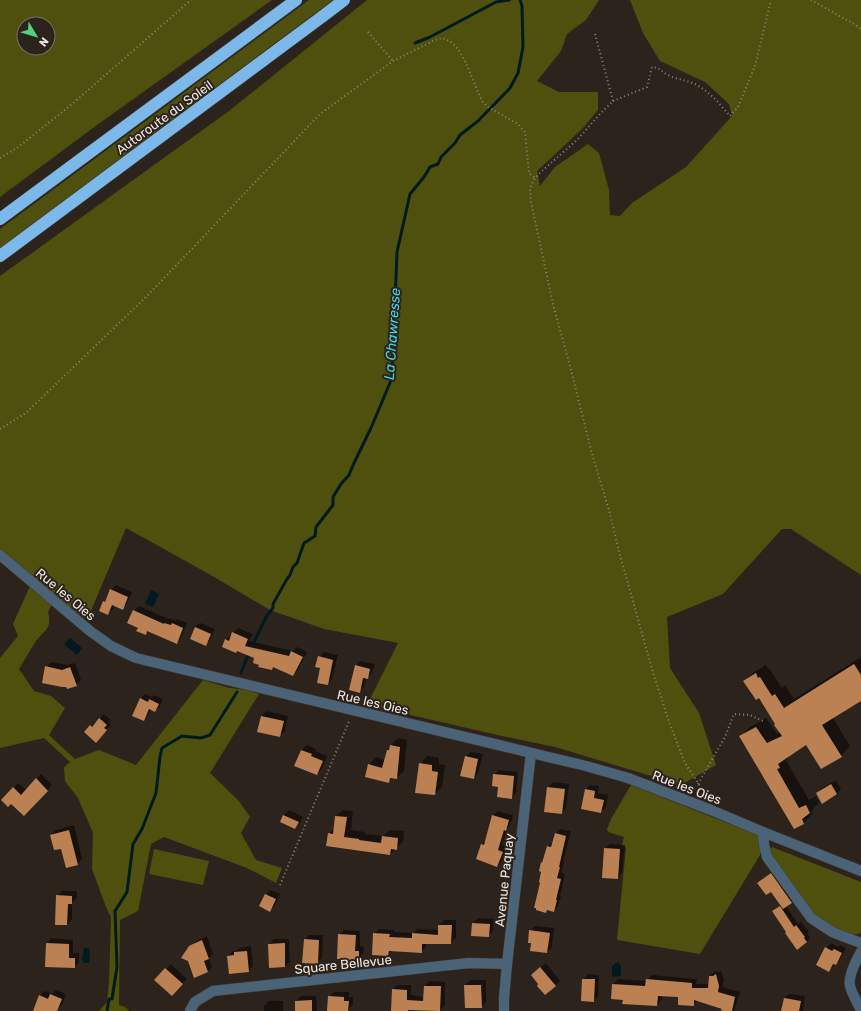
<svg xmlns="http://www.w3.org/2000/svg" width="861" height="1011" viewBox="0 0 861 1011" font-family="Rubik,sans-serif">
  <style>
    .green { fill: #4f500d; fill-rule: evenodd }
    .water { fill: #001b1f }
    .shadow { fill: #0007 }
    .lines { fill: none; stroke-linecap: round; stroke-linejoin: round }
    .stream { stroke: #001b1f; stroke-width: 3 }
    .building { fill: #bc8153 }
    .street-casing { stroke: #473e38; stroke-width: 11 }
    .highway-casing { stroke: #473e38; stroke-width: 13 }
    .path { stroke: #8e8680; stroke-width: 2; stroke-dasharray: 1 3; stroke-linecap: butt }
    .street { stroke: #4b6377; stroke-width: 10 }
    .highway { stroke: #7bb9eb; stroke-width: 12 }
    .highway-bridge-casing { stroke: #473e38; stroke-width: 13; stroke-linecap: butt }
    .highway-bridge { stroke: #7bb9eb; stroke-width: 12 }
    .labels { text-anchor: middle; stroke-width: 4; stroke-linejoin: round; paint-order: stroke }
    .street-label { font-size: 13px; fill: #ede7e2; stroke: #2c231c }
    .water-label { font-size: 14px; font-style: italic; fill: #39d7e7; stroke: #2c231c }
  </style>
  <rect width="100%" height="100%" fill="#2c231c"/>
  <g class="green">
    <path d="M0,0H272L97,125L0,197ZM24,24H48V48H24Z"/>
    <path d="M309,0H333L0,248V229Z"/>
    <path d="M367,0H599L586,20L567,34L561,51L537,81L559,92H598V110L582,129L537,171L540,186L555,167L588,144L599,153L609,190L610,215L620,216L632,203L686,167L732,116L729,104L705,82L660,61L643,33L630,0H861V575L791,529H782L723,594L667,617L670,668L699,713L716,765L681,785L555,747L502,736L367,705L398,643L324,629L270,610L209,574L126,528L87,620L55,596L0,550V276L229,111Z"/>
    <path d="M30,586L52,604L48,612C53,631 42,631 34,644C29,652 24,661 19,669L34,691L51,696L65,708L52,730L49,735L75,759L99,750L136,765L203,680L230,688L247,690L259,694L210,773L239,801L250,817L241,833L256,860L282,868L276,883L247,868L164,837L151,844L138,911L120,920L119,1005L125,1007L129,1011H99L107,1002L109,981L111,917L106,907L92,869L93,833L78,798L65,781L64,767L70,762L44,738L0,748V658L18,636L13,624Z"/>
    <path d="M631,785L763,837L760,855L700,954L617,940L626,847L622,845L624,837L608,832L607,829L611,819Z"/>
    <path d="M772,847L861,882V933C844,940 821,922 810,910L770,853V849Z"/>
    <path d="M154,849L209,861L203,885L149,874Z"/>
  </g>
  <g class="water">
    <path d="M151,590L159,594L153,607L145,604Z"/>
    <path d="M70,638L82,648L77,655L64,644Z"/>
    <path d="M84,948H89L90,956L89,963H83L82,958Z"/>
    <path d="M618,962L621,966V976L614,977L612,976V966L616,963Z"/>
  </g>
  <g class="shadow">
    <path d="M116,585L132,592L127,604L122,609L114,605L113,609L108,613L104,602L107,599L111,590Z"/>
    <path d="M139,606L169,619L170,618L176,621L177,619L187,623L181,638L176,643L148,631L145,633L139,627L134,611Z"/>
    <path d="M200,623L215,629L210,640L205,644L195,627Z"/>
    <path d="M238,628L253,634L249,641L293,651L297,647L307,652L298,670L293,675L275,666L272,669L260,664L255,658L238,650L236,652L226,640L231,635H232L233,633Z"/>
    <path d="M324,652L338,655L332,679L327,684L319,657Z"/>
    <path d="M861,657V700L833,718L850,746L841,756L806,744L788,756L789,757L786,760L809,800L816,796L819,803L811,811L813,813L803,823L741,736L750,727L766,718L777,734L781,732L776,723L759,697L744,682L754,672L766,665L768,669L769,668L782,688L785,685L794,699Z"/>
    <path d="M360,661L375,664L372,673L367,678H366L364,687L359,691L356,666Z"/>
    <path d="M51,662L68,665L75,663L81,680L76,685L46,667Z"/>
    <path d="M145,694L152,697L154,695L163,699L160,706L155,711L151,709L148,715L144,720L140,699Z"/>
    <path d="M266,711L288,716L285,731L280,736L258,731L262,716Z"/>
    <path d="M104,714L111,720L108,722L111,725L100,737L91,726L96,721L97,722Z"/>
    <path d="M398,738L407,740L404,771L396,778L393,777L388,782L369,765L376,757L385,760L387,750L390,747L391,745Z"/>
    <path d="M307,745L316,749L315,751L327,756L322,769L317,774L295,766L302,750Z"/>
    <path d="M471,752L483,754L478,773L474,778L466,756Z"/>
    <path d="M427,756L439,758V764L445,765L442,787L434,794L420,764Z"/>
    <path d="M499,770L518,772L516,793L512,798L499,786L494,775Z"/>
    <path d="M41,774L52,785L24,815L11,803L2,800L18,783L26,790Z"/>
    <path d="M836,780L841,789L837,794L817,793L822,788Z"/>
    <path d="M553,782L569,784L566,808L561,813L548,787Z"/>
    <path d="M590,785L599,786L598,793L608,795L606,807L601,812L586,789Z"/>
    <path d="M289,810L303,817L300,823L295,828L281,821L284,815Z"/>
    <path d="M343,810L353,811L351,830L365,832V834L383,836L390,830L404,831L403,842L390,854L329,834L334,828L336,816Z"/>
    <path d="M498,811L513,815L510,825L507,828L502,845L507,847L502,861L497,866L477,859L482,844L486,840L493,815Z"/>
    <path d="M74,825L82,859L77,864L51,835L56,830Z"/>
    <path d="M560,829L571,831L563,862H564L561,873L565,874L560,896H561L558,906L554,911L548,910L546,912L541,882L542,871V863L544,861L548,846L553,842L556,834Z"/>
    <path d="M610,844L625,845L622,873L618,878L605,849Z"/>
    <path d="M775,870L795,899L786,906L798,924L801,922L809,932L807,933L810,938L806,942L787,932L773,912L781,905L771,891L758,883Z"/>
    <path d="M270,890L280,894L274,906L270,910L266,895Z"/>
    <path d="M62,891H77V898L72,903V919L67,924L57,896Z"/>
    <path d="M478,918L494,919L493,931L488,936L473,923Z"/>
    <path d="M444,920H456V938L451,943H426V947L421,952L393,950L388,955L374,934L379,929L394,930V932L413,933L418,929L439,930V925Z"/>
    <path d="M535,926L554,928L552,947L547,952L530,931Z"/>
    <path d="M344,930L360,931V946L364,947L363,953L358,958L339,935Z"/>
    <path d="M309,935H323L322,958L317,963L305,940Z"/>
    <path d="M207,936L213,954L209,958L212,967L207,972L190,947L195,942Z"/>
    <path d="M51,938L73,940V953H79V962L74,967L47,943Z"/>
    <path d="M274,939H289L290,962L285,966L269,944Z"/>
    <path d="M831,943L838,947L840,945L846,948L840,959L829,971L826,948Z"/>
    <path d="M251,946L253,966L248,971L228,956L233,951H236L240,948Z"/>
    <path d="M546,963L560,981L555,986L539,984L537,970Z"/>
    <path d="M171,964L187,979L177,990L156,980Z"/>
    <path d="M721,970L724,980L722,987L740,992L734,1011H722L723,1008L698,1000L693,1005L679,996L662,995V1000L657,1005L624,999L613,984L618,979L647,981V980L652,975L697,979L696,984H710V976L715,971L719,972Z"/>
    <path d="M588,974L599,975L598,997L593,1001L583,979Z"/>
    <path d="M470,980H486V1002L481,1007L465,985Z"/>
    <path d="M429,981L445,982V1005L440,1010L412,1009L410,1011H393V990L397,985H411V995L424,997L425,986Z"/>
    <path d="M56,990L66,994L62,1005L57,1009L54,1011H34L40,995L45,991L52,994Z"/>
    <path d="M334,992H349V997H353V1005L348,1009V1011H328L329,997Z"/>
    <path d="M789,994L805,996L803,1011H782L784,998Z"/>
    <path d="M301,996H316L317,1011H296V1001Z"/>
    <path d="M269,1001H283V1011H264V1006Z"/>
  </g>
  <g class="lines">
    <g class="stream">
      <path d="M415,43L430,37L496,2L509,0"/>
      <path d="M241,673L248,655L266,617L273,608V604L287,579L290,575L293,567L297,563L304,543L315,536L316,527L333,505V497L341,484L349,475L354,463L371,428L392,378L397,252L410,194L424,177L430,167L438,164L441,157L455,143L460,135L478,121L510,88L518,73L523,47L522,6L520,0"/>
      <path d="M107,1011L109,999H112L117,967L115,911L127,892L133,844L142,829L156,793L160,757L162,748L182,736L201,738L210,735L237,692"/>
    </g>
  </g>
  <g class="building">
    <path d="M110,589L128,597L123,610L112,605L108,615L99,611L103,601L105,602Z"/>
    <path d="M133,610L164,624V623L171,625L172,623L183,628L177,644L147,631L146,635L136,631L138,628L127,623Z"/>
    <path d="M195,627L211,634L206,646L190,639Z"/>
    <path d="M232,632L248,639L245,646L289,656L291,651L303,657L293,676L273,667L272,670L258,667L259,665L253,663L254,658L237,651L236,653L222,647L225,639L229,641Z"/>
    <path d="M318,656L333,660L328,685L317,683L320,668L315,667Z"/>
    <path d="M854,664L861,675V701L822,725L842,757L821,769L806,745L778,764L780,768L777,769L799,808L806,805L810,813L802,819L804,824L794,829L739,736L756,727L767,743L782,736L774,725L775,724L759,698L756,700L743,681L756,673L758,678L760,677L772,696L775,694L784,708Z"/>
    <path d="M355,665L370,669L368,679L363,678L360,693L349,690Z"/>
    <path d="M45,666L62,670L70,667L77,686L67,689L66,687H62L42,683Z"/>
    <path d="M140,698L148,702L149,699L159,704L155,712L149,709L144,721L132,716Z"/>
    <path d="M261,716L284,721L280,737L257,732Z"/>
    <path d="M99,718L107,725L104,728L107,730L96,743L84,732L90,725L92,727Z"/>
    <path d="M390,745L400,747L397,779L390,778L389,783L365,777L368,764L382,768L387,750H389Z"/>
    <path d="M301,750L312,754L311,756L323,761L317,775L294,766Z"/>
    <path d="M465,756L478,759L474,779L460,776Z"/>
    <path d="M419,763L432,765V771L438,772L435,795L415,793Z"/>
    <path d="M493,774L514,776L512,799L497,797L498,787L492,786Z"/>
    <path d="M36,778L48,791L24,816L11,804L8,807L1,800L13,787L21,795Z"/>
    <path d="M831,784L837,794L822,804L816,793Z"/>
    <path d="M547,787L565,789L562,814L544,812Z"/>
    <path d="M585,789L595,791L594,798L604,800L601,813L581,809Z"/>
    <path d="M283,815L299,822L295,829L280,822Z"/>
    <path d="M492,815L509,820L506,831L504,830L498,850L503,852L497,867L476,859L481,844L484,845Z"/>
    <path d="M335,816L347,817L344,837L359,839V840L381,843L382,836L398,838L397,850L391,849L390,855L326,846L328,833L333,834Z"/>
    <path d="M69,830L78,865L66,868L61,849L54,850L50,835Z"/>
    <path d="M555,833L566,836L559,867H560L557,878L561,879L556,900H557L554,912L547,910L546,913L536,910V908H534L540,883L539,882L541,872L539,871L541,862L542,863L547,846L551,847Z"/>
    <path d="M604,848L620,849L618,879L602,878Z"/>
    <path d="M771,873L792,903L783,909L771,892L766,895L757,883Z"/>
    <path d="M265,894L276,899L270,912L259,906Z"/>
    <path d="M56,895L72,896V904H68L67,925H55Z"/>
    <path d="M780,906L794,927L796,925L805,937L804,938L807,942L797,950L785,933L786,932L772,911Z"/>
    <path d="M472,923L490,924L489,937L471,936Z"/>
    <path d="M438,925H452L451,944H422V953L389,951L388,956L372,955L373,933L390,934L389,937L412,938V933L438,935Z"/>
    <path d="M529,930L550,933L547,953L530,951L531,943H528Z"/>
    <path d="M338,934L356,935L355,951H359V959H355V960L337,959Z"/>
    <path d="M304,939L319,940L318,964L302,963Z"/>
    <path d="M202,940L209,959L204,961L208,972L194,978L188,961L181,958L189,946L193,944Z"/>
    <path d="M46,943L69,944V958H75V968L45,967Z"/>
    <path d="M285,943V967L269,968L268,944Z"/>
    <path d="M825,947L832,951L834,949L842,953L836,965L833,964L829,972L816,965Z"/>
    <path d="M247,951L249,972L229,974L227,956L234,955V952Z"/>
    <path d="M540,967L556,986L545,995L537,986L538,984L531,975Z"/>
    <path d="M165,968L183,984L172,996L154,980Z"/>
    <path d="M716,974L719,986L718,992L735,997L732,1011H721L722,1009L694,1000V1006L678,1005V997L658,996L657,1006L622,1004L623,1000L611,999L612,984L645,986L646,979L692,983V988H708L709,976H713Z"/>
    <path d="M582,979H595L594,1002L581,1001Z"/>
    <path d="M464,985H481L482,1008H465Z"/>
    <path d="M424,986H441L440,1011L408,1010V1011H391L392,989L407,990V1000L423,1001Z"/>
    <path d="M50,994L62,999L57,1011H33L39,995L48,999Z"/>
    <path d="M328,996L344,997V1001H349L348,1011H327Z"/>
    <path d="M784,998L801,1001L799,1011H781Z"/>
    <path d="M312,1000V1011H295V1001Z"/>
  </g>
  <g class="lines">
    <defs>
      <g id="street">
        <path d="M0,555L90,631L111,646L136,658L586,766L628,778L711,810L763,832L861,871"/>
        <path d="M763,832L764,845L767,857L811,918L832,932L861,943"/>
        <path d="M861,952C856,960 848,977 850,986C852,994 857,1002 861,1010"/>
        <path d="M190,1011L195,1002L213,991L469,963L507,964"/>
        <path d="M504,1011V998L507,964L531,753"/>
      </g>
      <g id="highway">
        <path d="M0,219L296,0"/>
        <path d="M0,256L323,16"/>
      </g>
    </defs>
    <use href="#street" class="street-casing"/>
    <use href="#highway" class="highway-casing"/>
    <g class="path">
      <path d="M811,0L854,24L861,29"/>
      <path d="M368,32L393,61"/>
      <path d="M595,34L613,101L598,116L578,139L542,171L535,178L530,188L531,202L553,304L571,370L592,454L609,510L620,555L652,669L669,722L685,763L707,797"/>
      <path d="M613,101L647,87L652,67C661,68 661,72 668,75C677,80 687,80 695,84C710,92 720,104 730,116L738,107L755,66L771,0"/>
      <path d="M0,158L17,148L71,105L191,0"/>
      <path d="M0,429L26,413L148,295L320,114L393,61L435,40L442,38L450,41L458,49L465,61L482,101L488,107L518,124L525,132L529,173L535,178"/>
      <path d="M698,784L725,737L734,714L750,715L765,722"/>
      <path d="M280,885L350,719"/>
    </g>
    <use href="#street" class="street"/>
    <use href="#highway" class="highway"/>
    <defs>
      <path id="highway-bridge" d="M323,16L344,0"/>
    </defs>
    <use href="#highway-bridge" class="highway-bridge-casing"/>
    <use href="#highway-bridge" class="highway-bridge"/>
  </g>
  <g class="labels">
    <g class="street-label">
      <text transform="translate(164 117) rotate(-36)" y="5">Autoroute du Soleil</text>
      <text transform="translate(66 594) rotate(40)" y="5">Rue les Oies</text>
      <text transform="translate(373 702) rotate(13)" y="5">Rue les Oies</text>
      <text transform="translate(687 787) rotate(21)" y="5">Rue les Oies</text>
      <text transform="translate(504 880) rotate(-84)" y="5">Avenue Paquay</text>
      <text transform="translate(343 964) rotate(-6)" y="5">Square Bellevue</text>
    </g>
    <g class="water-label">
      <text transform="translate(392 334) rotate(-86)" y="5">La Chawresse</text>
    </g>
  </g>
  <g transform="translate(36 36) rotate(128)"><circle r="19" fill="#2c231c" stroke="#79716b"/>
  <path d="M0-3L7 15L0 10L-7 15Z" fill="#4bd677"/>
  <text y="-6" font-size="11" font-weight="bold" text-anchor="middle" fill="#ede7e2">N</text>
  </g>
</svg>
